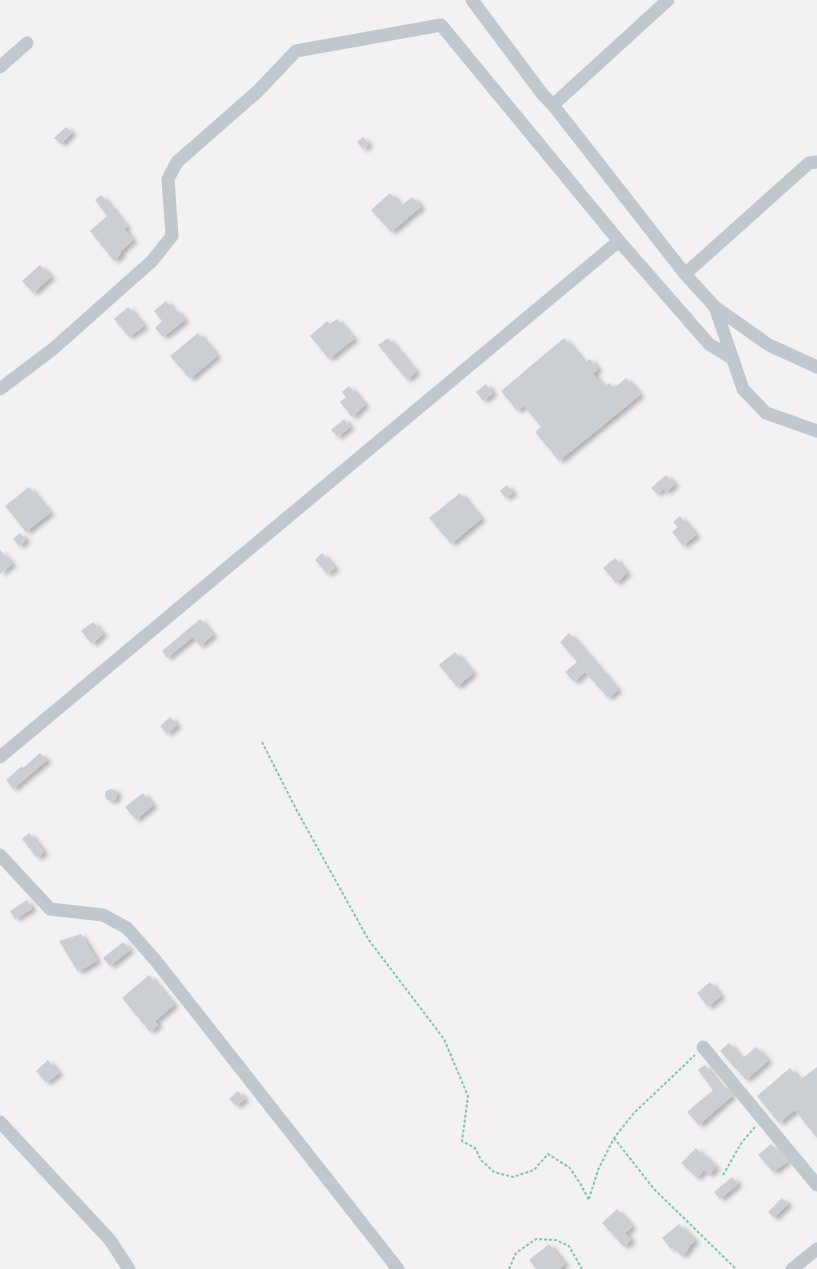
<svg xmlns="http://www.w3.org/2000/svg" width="817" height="1269" viewBox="0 0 817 1269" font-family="'Varela Round',sans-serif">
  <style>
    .building { fill: #cbced3; filter: url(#shadow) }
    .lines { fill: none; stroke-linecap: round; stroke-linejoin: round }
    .path { stroke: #7fc7a2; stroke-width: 2; stroke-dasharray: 3 2; stroke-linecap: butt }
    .street { stroke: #c0c8ce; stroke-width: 13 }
  </style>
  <defs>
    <filter id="shadow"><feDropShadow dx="4.5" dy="2.5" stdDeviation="2" flood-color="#0004"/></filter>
  </defs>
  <rect width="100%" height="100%" fill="#f3f1f1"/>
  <g class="building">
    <path d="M66,127L72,133L61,144L54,138Z"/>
    <path d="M363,137L369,144L363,149L357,142Z"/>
    <path d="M390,193L401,206L412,197L421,207L391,232L371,210Z"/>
    <path d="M101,195L127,227L124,229L133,240L120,252L121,254L114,261L90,231L107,216L95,200Z"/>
    <path d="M40,265L51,277L33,293L22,281Z"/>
    <path d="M166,301L174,311L176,310L185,320L163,337L155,328L162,321L154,311Z"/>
    <path d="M128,307L144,326L129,337L114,319Z"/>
    <path d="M337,319L354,339L329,359L310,336L327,321L330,324Z"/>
    <path d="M198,333L217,356L190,379L170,356Z"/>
    <path d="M388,338L416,372L407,380L378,345Z"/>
    <path d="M564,338L585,363L590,359L598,369L593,374L604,387L609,383L614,388L626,378L640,395L559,461L535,432L541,427L524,406L517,411L501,391Z"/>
    <path d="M486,384L493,393L483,401L476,392Z"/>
    <path d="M349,386L365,405L352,417L340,402L346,397L342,392Z"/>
    <path d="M344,419L350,427L338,437L331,430Z"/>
    <path d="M666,475L675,484L666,492L663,489L657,494L651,488Z"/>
    <path d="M507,485L513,493L506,498L500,491Z"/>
    <path d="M29,487L50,513L26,532L5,506Z"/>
    <path d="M460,493L481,519L451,544L429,518Z"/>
    <path d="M680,516L696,535L683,546L672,532L678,527L673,522Z"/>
    <path d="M20,533L26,540L19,546L13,539Z"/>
    <path d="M0,550L12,564L0,574Z"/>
    <path d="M322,553L335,568L327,574L315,560Z"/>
    <path d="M615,558L627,573L616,583L603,568Z"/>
    <path d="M200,619L213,635L200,646L193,637L167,658L162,651Z"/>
    <path d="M93,622L103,634L92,644L81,631Z"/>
    <path d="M569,633L618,690L608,698L585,672L574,682L565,672L577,662L560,642Z"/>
    <path d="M455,652L473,673L457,687L439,665Z"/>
    <path d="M170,717L177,725L167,734L160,726Z"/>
    <path d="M40,753L47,760L13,789L6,780L22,766L23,768Z"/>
    <circle cx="111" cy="795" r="6"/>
    <path d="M143,793L153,805L136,820L125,807Z"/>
    <path d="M29,833L44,852L37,858L22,839Z"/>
    <path d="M27,900L32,909L15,919L10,911Z"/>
    <path d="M81,934L97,961L78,972L59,941Z"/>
    <path d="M123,942L130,950L110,966L103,958Z"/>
    <path d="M149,975L174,1005L155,1021L158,1025L150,1032L122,998Z"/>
    <path d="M710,982L721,996L708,1007L697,993Z"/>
    <path d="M729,1043L742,1059L756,1047L768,1061L746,1080L720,1051Z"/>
    <path d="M48,1060L59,1073L46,1083L36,1071Z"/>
    <path d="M705,1065L721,1087L723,1085L732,1096L699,1125L687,1112L713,1090L698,1070Z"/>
    <path d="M817,1067V1138L795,1110L779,1123L757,1096L790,1068L800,1080Z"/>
    <path d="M238,1091L245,1099L236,1106L229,1099Z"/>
    <path d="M771,1144L787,1162L773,1172L758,1155Z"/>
    <path d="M696,1148L716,1167L709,1175L704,1170L697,1178L681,1163Z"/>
    <path d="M732,1177L738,1184L720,1199L714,1192Z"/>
    <path d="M782,1198L788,1204L774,1218L768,1212Z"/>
    <path d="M617,1209L632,1227L625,1233L631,1240L624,1247L602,1223Z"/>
    <path d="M679,1224L695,1241L689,1246L690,1247L682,1256L673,1248L671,1249L662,1238Z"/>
    <path d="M549,1244L565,1264L559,1269H536L529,1260Z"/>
  </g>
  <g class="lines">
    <g class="path">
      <path d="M262,742L296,809L368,939L444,1039L468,1096L462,1141L475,1148L481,1160L494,1172L513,1177L534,1170L548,1154L570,1168L581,1185L589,1200"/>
      <path d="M614,1138L654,1189L736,1269"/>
      <path d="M723,1175L742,1142L755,1127"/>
      <path d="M589,1199L598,1170L614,1138L634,1113L695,1055"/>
      <path d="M509,1269L516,1253L536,1239L556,1240L569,1246L582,1269"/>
    </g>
    <g class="street">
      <path d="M472,0L543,95L553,105L685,274L715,307L769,345L817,367"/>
      <path d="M0,67L27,43"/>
      <path d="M553,105L668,0"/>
      <path d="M685,274L809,163L817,162"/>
      <path d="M715,307L743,389L766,413L817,431"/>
      <path d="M0,389L53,349L152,261L172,236L168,179L177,162L258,91L296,51L441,25L619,241L709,344L733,359"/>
      <path d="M0,757L619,241"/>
      <path d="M0,855L50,909L103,915L127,928L156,961L398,1269"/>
      <path d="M703,1047L817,1185"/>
      <path d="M0,1122L110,1240L129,1269"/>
      <path d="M792,1269L817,1249"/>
    </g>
  </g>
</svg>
